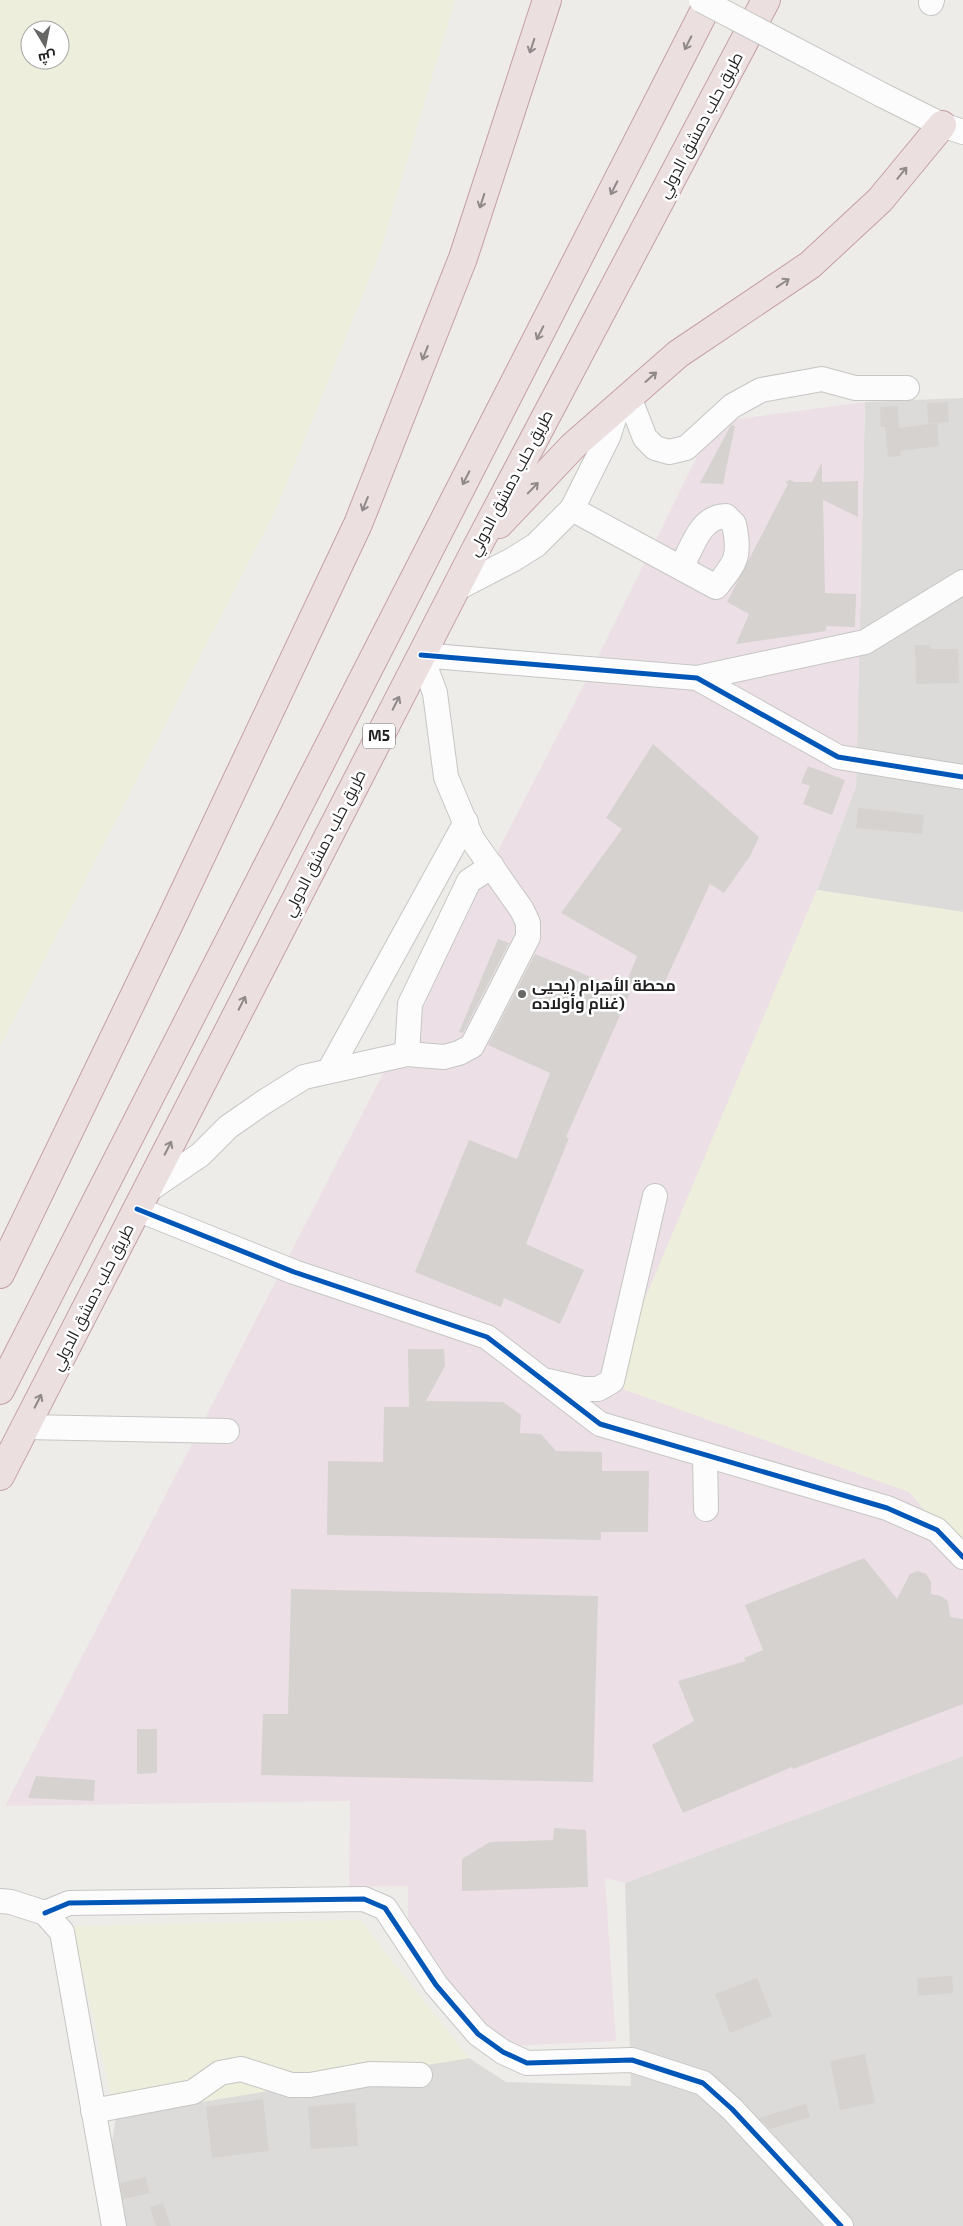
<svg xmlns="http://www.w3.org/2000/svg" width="963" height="2226" viewBox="0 0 963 2226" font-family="'Exo 2',Cairo,sans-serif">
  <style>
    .residential { fill: #dddbd9 }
    .industrial { fill: #ece0e6 }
    .farmland { fill: #edeedb; fill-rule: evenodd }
    .building { fill: #d5d2cf }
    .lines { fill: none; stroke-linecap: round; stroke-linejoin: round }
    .minor-casing { stroke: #c6c6c4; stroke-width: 26 }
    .highway-casing { stroke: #c59ea7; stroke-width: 30 }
    .minor { stroke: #fcfcfc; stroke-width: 24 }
    .highway { stroke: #ebdfe0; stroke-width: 28 }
    .minor-bridge-casing { stroke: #c6c6c4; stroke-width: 26; stroke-linecap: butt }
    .minor-bridge { stroke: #fcfcfc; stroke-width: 24 }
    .cycleway-casing { stroke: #fff; stroke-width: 8 }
    .cycleway { stroke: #0057b8; stroke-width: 5 }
    .oneway { stroke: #8f8989 }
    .poi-dot { fill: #676765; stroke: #fff; stroke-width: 2 }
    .labels { text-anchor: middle; stroke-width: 5; stroke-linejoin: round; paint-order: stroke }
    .shield { fill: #fff; stroke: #626262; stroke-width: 1 }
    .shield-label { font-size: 15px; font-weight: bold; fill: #1f1f1f }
    .street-label { font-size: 16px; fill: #1f1f1f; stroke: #fff }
    .poi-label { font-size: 16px; font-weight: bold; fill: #1f1f1f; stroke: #fff; text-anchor: start }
  </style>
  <rect width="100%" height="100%" fill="#eeece8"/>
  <g class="residential">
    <path d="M963,398V912L817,890L856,786L865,402Z"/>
    <path d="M963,1756V2226H100L116,2116L469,2058L506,2082L631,2086L625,1883Z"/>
  </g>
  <path class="industrial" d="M865,402L856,786L817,890L610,1384L909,1492L963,1554V1756L625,1883L605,1878L616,2041L507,2046L408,1940V1886L349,1887L350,1801L5,1806L597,659L714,422Z"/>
  <g class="farmland">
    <path d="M0,0H455L379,255L277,507L0,1046ZM30,30H60V60H30Z"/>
    <path d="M817,890L963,912V1554L909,1492L609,1384Z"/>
    <path d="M360,1920L469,2058L116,2116L72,1926Z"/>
  </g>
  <g class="building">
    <path d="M948,402L949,422L928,423L927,403Z"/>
    <path d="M898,406L899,428L937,423L939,446L900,451L901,456L888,457L885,427H881L880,407Z"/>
    <path d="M731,425L735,426L723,484L700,483Z"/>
    <path d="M822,462V482L858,481V517L823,500L825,593L856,594L855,627L826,626V631L736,644L749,614L727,602L788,484L785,482L790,480L794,482H812Z"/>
    <path d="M915,645H930V649H958L959,683L916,684Z"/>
    <path d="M653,744L759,837L750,856L724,893L710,884L661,990L626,984L637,956L561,913L622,829L606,818Z"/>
    <path d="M808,766L845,780L832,815L803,804L810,786L801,783Z"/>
    <path d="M858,808L924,815L922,834L856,828Z"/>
    <path d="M498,939L509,943L463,1033L459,1032Z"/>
    <path d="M535,954L630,993L566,1137L569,1138L526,1244L584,1270L560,1324L504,1298L501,1307L415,1272L469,1140L517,1159L550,1073L488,1045Z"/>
    <path d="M408,1349H444L445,1366L426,1401L503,1402L521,1415L520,1433L541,1434L556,1451L602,1452V1471H649L648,1532H601V1540L327,1535L328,1461L383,1462L384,1407H409Z"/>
    <path d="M864,1558L897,1599L910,1574L918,1571L926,1574L931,1582V1594L941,1596L948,1601L950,1617L963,1619V1704L793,1769L792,1767L683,1813L652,1745L694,1721L678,1681L746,1661L744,1658L763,1650L745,1605Z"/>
    <path d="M291,1589L598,1596L593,1782L261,1775L263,1714H288Z"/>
    <path d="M137,1729H157V1773L137,1774Z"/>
    <path d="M36,1776L95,1780L94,1801L28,1798Z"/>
    <path d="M554,1828L586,1830L588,1887L462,1891V1859L490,1842L553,1840Z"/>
    <path d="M952,1976L953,1993L918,1996L917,1978Z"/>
    <path d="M757,1978L772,2016L730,2033L715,1994Z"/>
    <path d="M865,2054L875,2103L840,2110L830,2061Z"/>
    <path d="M263,2099L269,2151L212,2158L206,2107Z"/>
    <path d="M355,2102L358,2146L311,2149L308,2107Z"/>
    <path d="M806,2104L810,2117L770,2129L759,2118Z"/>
    <path d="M146,2177L150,2193L123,2199L120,2183Z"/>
    <path d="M163,2203L171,2226H156L150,2207Z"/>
  </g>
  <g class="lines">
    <defs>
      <g id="minor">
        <path d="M931,3L932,0"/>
        <path d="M882,95L942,125L963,132"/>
        <path d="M629,397L645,438L655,448L669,452L686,448L732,406L761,390L822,379L855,388H907"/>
        <path d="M572,509L716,587C736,562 741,557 734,524L726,516C700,516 692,548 681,568"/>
        <path d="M454,590L512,560L536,545L572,509L608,437L618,407"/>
        <path d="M697,678L865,642L963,582"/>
        <path d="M407,1054L410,1004L469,881L492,866"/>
        <path d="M329,1071L466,822"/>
        <path d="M144,1193L200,1155L228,1127L264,1102L304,1077L407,1054L444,1057L459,1053L472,1046L528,937V923L522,910L472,839L446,777L435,693L421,655L697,678L838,757L963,777"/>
        <path d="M137,1209L294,1272L487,1337L600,1424L887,1508L937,1530L963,1557"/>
        <path d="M548,1381L583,1389H598L612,1381L655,1196"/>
        <path d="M25,1427L227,1431"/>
        <path d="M705,1455L706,1509"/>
        <path d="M0,1901L11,1902L45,1913L62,1932L114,2226"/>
        <path d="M45,1913L69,1903L364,1899L385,1908L436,1985L478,2034L503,2052L527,2063L632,2060L703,2083L732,2109L841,2226"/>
        <path d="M93,2111L193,2092L220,2073L241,2069L291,2085H310L370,2074L420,2075"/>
      </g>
      <g id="highway">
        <path d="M499,524L573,446L678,354L810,265L880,200L942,125"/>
        <path d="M0,1274L169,924L358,524L463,258L547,0"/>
        <path d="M0,1390L710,0"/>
        <path d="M0,1476L476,549L766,0"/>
      </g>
    </defs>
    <use href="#minor" class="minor-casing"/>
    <use href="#highway" class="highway-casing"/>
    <use href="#minor" class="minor"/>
    <use href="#highway" class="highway"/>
    <defs>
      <path id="minor-bridge" d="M701,0L882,95"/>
    </defs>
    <use href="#minor-bridge" class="minor-bridge-casing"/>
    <use href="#minor-bridge" class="minor-bridge"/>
    <defs>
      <g id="cycleway">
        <path d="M421,655L697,678L838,757L963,777"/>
        <path d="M137,1209L294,1272L487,1337L600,1424L887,1508L937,1530L963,1557"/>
        <path d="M45,1913L69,1903L364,1899L385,1908L436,1985L478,2034L503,2052L527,2063L632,2060L703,2083L732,2109L841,2226"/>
      </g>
    </defs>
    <use href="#cycleway" class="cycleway-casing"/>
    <use href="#cycleway" class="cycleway"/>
  </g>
  <defs><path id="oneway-shaft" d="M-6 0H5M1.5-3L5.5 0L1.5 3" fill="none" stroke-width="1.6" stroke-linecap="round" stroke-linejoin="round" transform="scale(1.25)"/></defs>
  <g class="oneway">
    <use href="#oneway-shaft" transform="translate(688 43) rotate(117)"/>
    <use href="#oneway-shaft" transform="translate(532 46) rotate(108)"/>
    <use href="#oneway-shaft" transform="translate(902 173) rotate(-51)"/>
    <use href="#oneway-shaft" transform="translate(614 188) rotate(117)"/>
    <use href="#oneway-shaft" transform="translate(482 201) rotate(108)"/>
    <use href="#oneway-shaft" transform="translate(783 283) rotate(-34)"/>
    <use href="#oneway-shaft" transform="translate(540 333) rotate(117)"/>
    <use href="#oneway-shaft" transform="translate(425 353) rotate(112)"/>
    <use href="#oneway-shaft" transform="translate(651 377) rotate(-42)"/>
    <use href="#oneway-shaft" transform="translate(466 478) rotate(117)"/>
    <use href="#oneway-shaft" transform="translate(533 488) rotate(-46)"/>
    <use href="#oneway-shaft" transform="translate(365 504) rotate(112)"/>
    <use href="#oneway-shaft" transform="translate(396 703) rotate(-63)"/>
    <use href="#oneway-shaft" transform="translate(242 1003) rotate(-63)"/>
    <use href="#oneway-shaft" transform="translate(168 1148) rotate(-63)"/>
    <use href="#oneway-shaft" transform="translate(38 1401) rotate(-63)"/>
  </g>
  <circle class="poi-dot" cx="522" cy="994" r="5"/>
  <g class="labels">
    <rect class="shield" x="363" y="723.5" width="32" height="25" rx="4"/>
    <g class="shield-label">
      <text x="379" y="741">M5</text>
    </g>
    <g class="street-label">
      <text transform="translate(700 125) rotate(-62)" y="6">طريق حلب دمشق الدولي</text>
      <text transform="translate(510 483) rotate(-62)" y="6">طريق حلب دمشق الدولي</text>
      <text transform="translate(324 843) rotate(-63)" y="6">طريق حلب دمشق الدولي</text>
      <text transform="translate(92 1297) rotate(-63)" y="6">طريق حلب دمشق الدولي</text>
    </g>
    <g class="poi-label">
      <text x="532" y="991">محطة الأهرام (يحيى<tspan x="532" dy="18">غنام وأولاده)</tspan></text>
    </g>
  </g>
  <g transform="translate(45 45) rotate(170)"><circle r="24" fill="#ffffff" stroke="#a5a5a5"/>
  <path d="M0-4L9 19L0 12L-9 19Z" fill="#676765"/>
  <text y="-8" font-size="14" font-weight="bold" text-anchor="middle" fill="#1f1f1f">ش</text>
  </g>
</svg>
